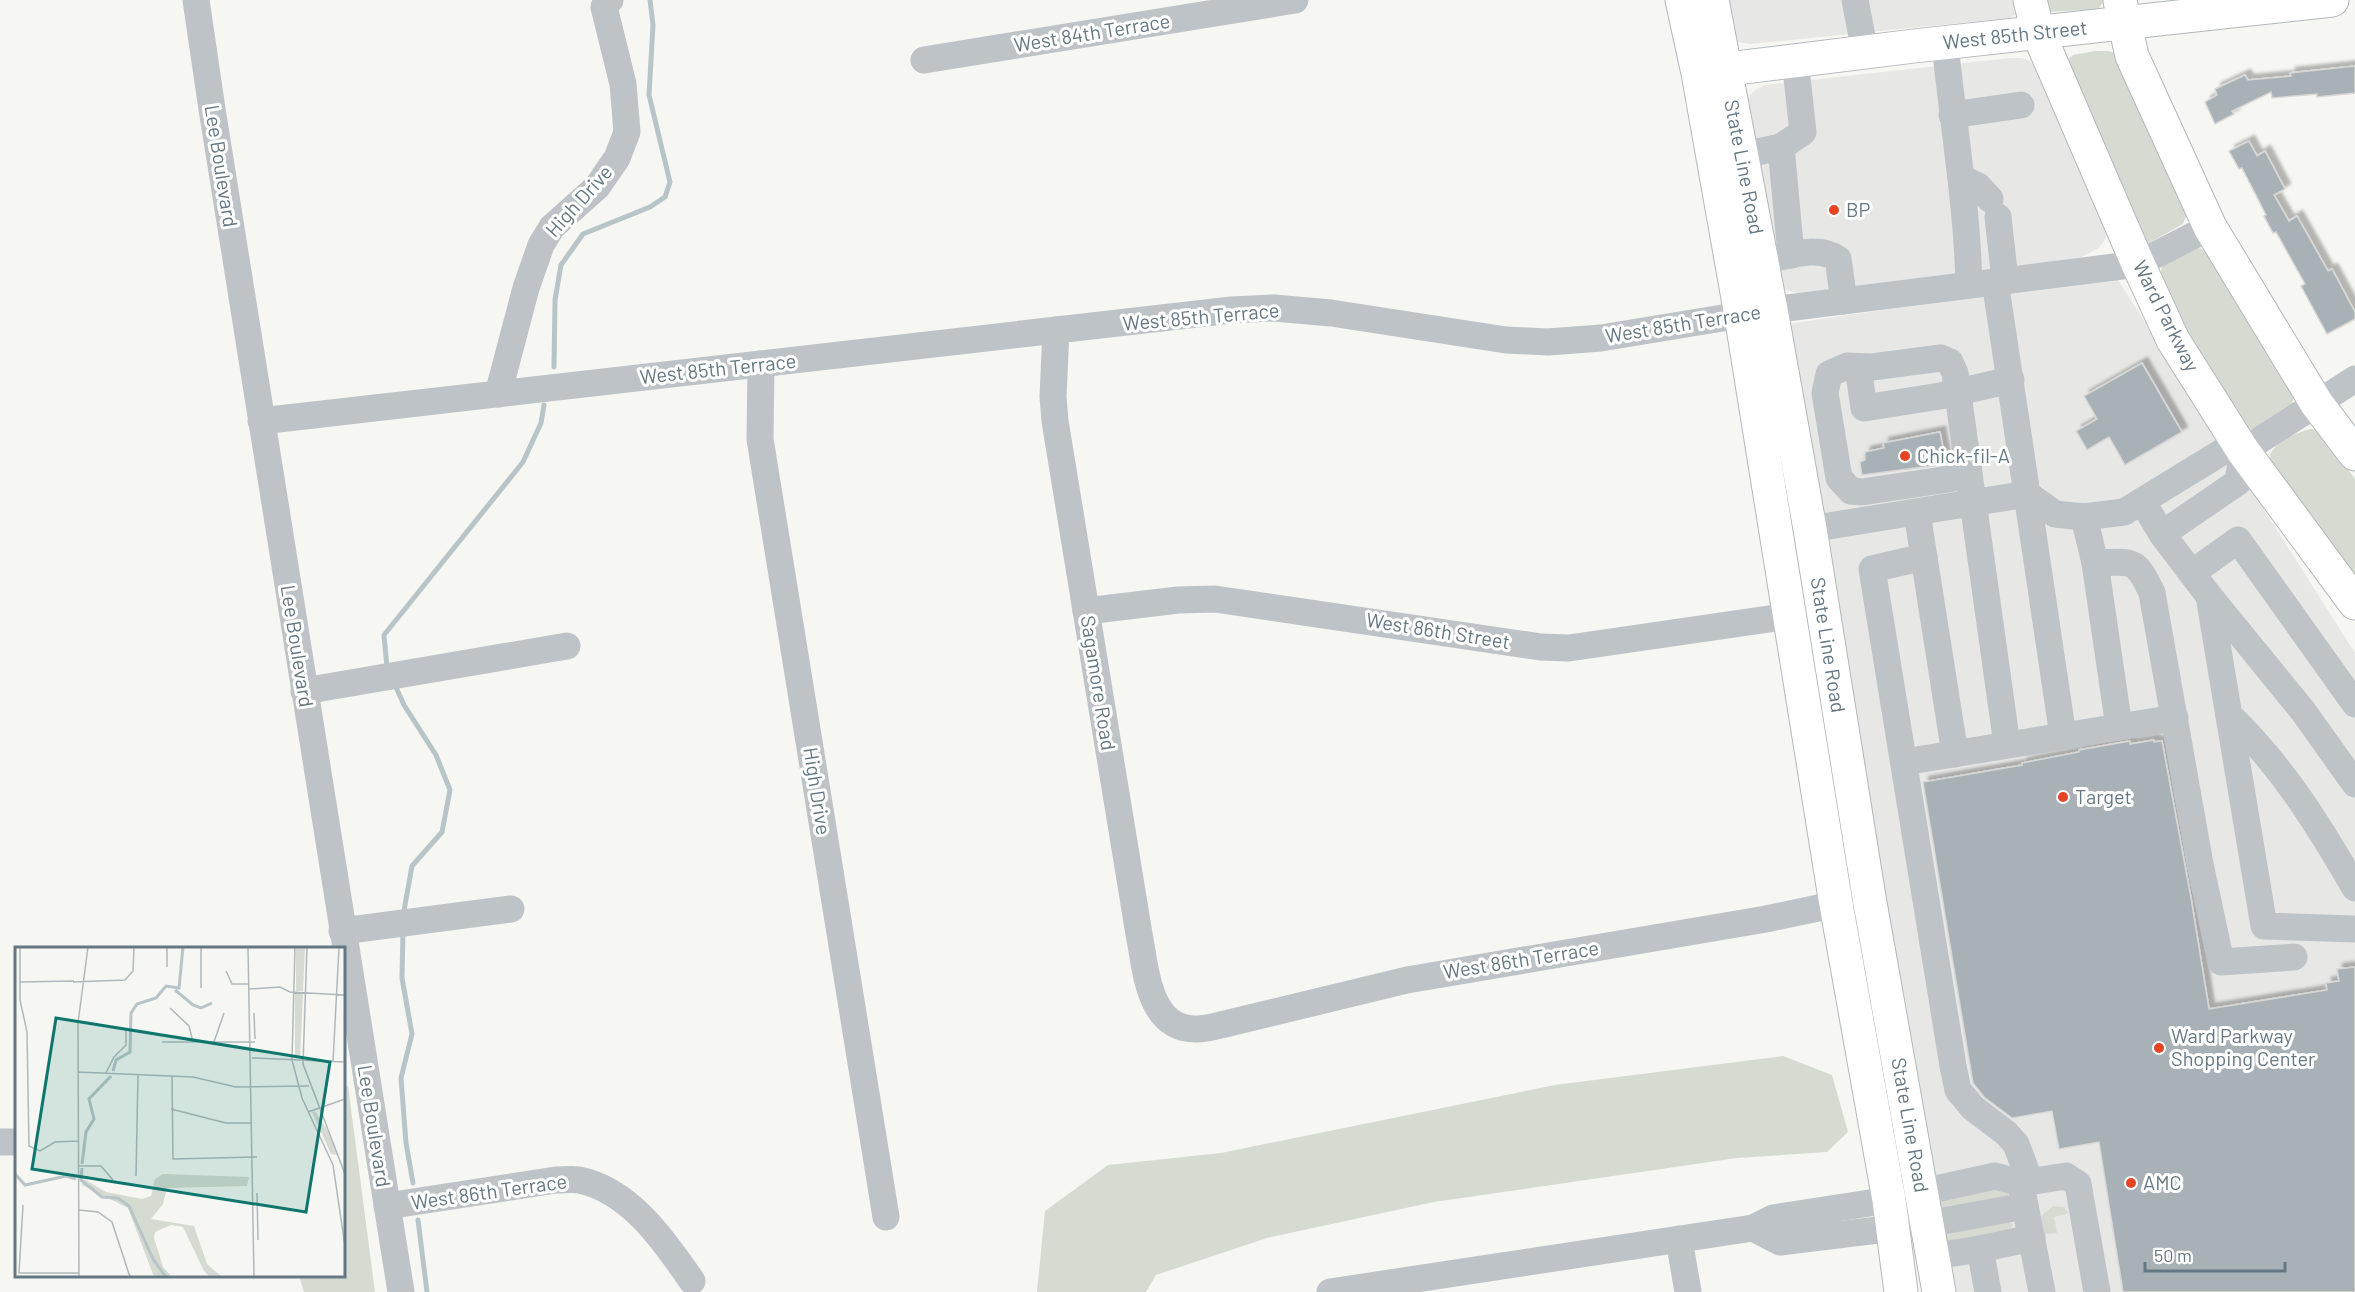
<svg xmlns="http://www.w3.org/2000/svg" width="2355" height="1292" viewBox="0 0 2355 1292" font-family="Barlow,sans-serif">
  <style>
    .built { fill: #e7e8e6 }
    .green { fill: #d6dbd1 }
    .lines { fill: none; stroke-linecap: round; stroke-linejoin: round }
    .stream { stroke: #b7c5c8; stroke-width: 5 }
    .building { fill: #a8b1b6; stroke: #d7d7d5; stroke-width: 1.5; filter: url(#shadow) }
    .major-casing { stroke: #b2b7bb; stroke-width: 35 }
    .minor { stroke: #bec3c7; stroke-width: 27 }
    .major { stroke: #fff; stroke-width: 33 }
    .poi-dot { fill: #e64423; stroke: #fff; stroke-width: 2 }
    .labels { text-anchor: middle; stroke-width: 6; stroke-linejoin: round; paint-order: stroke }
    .street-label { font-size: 20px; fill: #647884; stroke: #fff }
    .poi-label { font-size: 20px; fill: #647884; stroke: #fff; text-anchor: start }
    .inset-river { fill: none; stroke: #b7c5c8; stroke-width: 3 }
    .inset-road { fill: none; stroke: #afb9bc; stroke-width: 1.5 }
    .view { fill: #0f766e; fill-opacity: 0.15; stroke: #0f766e; stroke-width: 3 }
    .inset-edge { fill: none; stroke: #647884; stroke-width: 3 }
  </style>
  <defs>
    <filter id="shadow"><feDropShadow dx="5.5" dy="-5.5" stdDeviation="1.5" flood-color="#0004"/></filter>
  </defs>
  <rect width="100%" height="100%" fill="#f6f6f2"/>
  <g class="built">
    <path d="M1726,0H2018V13L2009,18L1751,44L1737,42L1731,30Z"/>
    <path d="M2011,58H2022L2031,62L2037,71L2105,227L2106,238L2099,248L2066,265L1798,293L1788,291L1782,286L1748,103L1750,95L1755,90L1764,85Z"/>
    <path d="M2115,275L2355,653V1292H1945L1775,326Z"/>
  </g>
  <g class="green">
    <path d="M2039,0H2105L2098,9L2048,12Z"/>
    <path d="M2095,51H2109L2118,54L2187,214L2183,224L2149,243L2139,240L2064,63L2073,55Z"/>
    <path d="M2198,248L2208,252L2293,397L2292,408L2256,431L2245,428L2237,417L2162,288L2160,274L2163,265Z"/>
    <path d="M2310,429L2318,430L2355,479V579L2272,467C2271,464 2270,461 2270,457C2271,443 2298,432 2310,429Z"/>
    <path d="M1783,1056L1832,1075L1848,1132L1827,1152L1737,1158L1434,1202L1267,1238L1156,1275L1146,1292H1037L1045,1211L1108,1165L1221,1153L1555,1085Z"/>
    <path d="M348,1086L375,1292H304L299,1276H344V1087Z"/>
    <path d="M2005,1186L2011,1195L1945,1209L1939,1208L1938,1200Z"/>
    <path d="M2053,1206L2064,1207L2069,1213L2054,1217L2057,1233L2044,1234L2041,1216Z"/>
    <path d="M2008,1222L2013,1224L2011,1230L1947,1245L1940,1235Z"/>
  </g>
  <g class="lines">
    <g class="stream">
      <path d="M554,367L555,300L561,265L583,234L650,207L665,197L670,182L649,95L653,25L650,0"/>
      <path d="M387,668L384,635L523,462L541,423L544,405"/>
      <path d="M395,685L404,705L436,755L450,790L442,832L412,866L403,916"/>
      <path d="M403,931L402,978L412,1034L401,1078L406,1143L413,1183"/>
      <path d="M418,1220L427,1292"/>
    </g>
  </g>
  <g class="building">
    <path d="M2355,66V93L2317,97V94L2272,98L2271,92L2232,111L2234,114L2215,124L2205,102L2217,95L2215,89L2245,75L2248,80L2291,76L2290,73Z"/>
    <path d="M2249,141L2257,156L2265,151L2285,189L2274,195L2289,221L2297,216L2328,271L2332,269L2355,312V319L2327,334L2301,286L2305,284L2276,232L2273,233L2264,216L2266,215L2242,168L2239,169L2229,151Z"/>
    <path d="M2142,363L2182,432L2125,465L2109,437L2087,450L2076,431L2097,419L2084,396Z"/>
    <path d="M1940,432L1946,464L1862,475L1860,462L1865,460V452L1884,448L1883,443Z"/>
    <path d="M2154,740V742L2162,741L2191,898L2209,1009L2327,990L2326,983L2339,981L2337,969L2355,967V1292H2123L2099,1142L2059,1149L2052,1111L2012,1118L1984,1097L1973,1083L1923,782L2022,765V763L2079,752V750L2130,741V744Z"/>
  </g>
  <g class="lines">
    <defs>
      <g id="major">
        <path d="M1682,0L1698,73L1741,315L1836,904L1889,1200L1901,1292"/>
        <path d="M1712,0L1771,310L1810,529L1869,897L1939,1292"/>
        <path d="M2030,0L2038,32L2138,264L2173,340L2243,451L2355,603"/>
        <path d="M2120,1L2132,56L2210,227L2317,404L2355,454"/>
        <path d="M1703,72L1914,46L2332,0"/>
      </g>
    </defs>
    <use href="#major" class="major-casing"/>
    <g class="minor">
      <path d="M196,0L212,109L401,1292"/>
      <path d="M1855,0L1865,52"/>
      <path d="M1945,43C1953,124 1967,204 1969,285"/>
      <path d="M924,60L1295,0"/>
      <path d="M1952,115L2021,105"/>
      <path d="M1781,147L1803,132L1795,60"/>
      <path d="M1743,155L1781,147L1791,255"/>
      <path d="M1961,178L1978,186L1990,199"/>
      <path d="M1998,217L2005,280"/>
      <path d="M1775,258C1795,254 1820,246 1838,259L1844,301"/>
      <path d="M1995,281L2027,494L2055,514L2084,517L2124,512L2142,501L2162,534L2209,596L2264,926L2355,929"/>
      <path d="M1056,330L1053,397L1055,421L1139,934C1146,969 1148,1030 1197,1029C1206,1029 1216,1026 1225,1024L1407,980L1766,919L1856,900"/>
      <path d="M761,364L760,439L886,1217"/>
      <path d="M1858,367L1864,408L1940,396L2011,380"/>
      <path d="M498,394L526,288L541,245L552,227L597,187L617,158L627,132L623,84L604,7L610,0"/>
      <path d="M261,421L1232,310L1274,308L1331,313L1506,340L1548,342L1601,338L1771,310L2138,264L2210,227"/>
      <path d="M2243,451L2355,379"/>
      <path d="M1969,476L1862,492L1851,491L1839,478L1825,393L1829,374L1847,366L1872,367L1941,358L1950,362L1955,373L2007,745"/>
      <path d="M2142,501L2222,452L2243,451"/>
      <path d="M1917,513L1955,754"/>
      <path d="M2084,517L2095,563L2119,727"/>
      <path d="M1810,529L2027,494L2063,736"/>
      <path d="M2162,534L2238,482L2243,451"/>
      <path d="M1924,557L1872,569L1953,1066L1958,1090L1973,1108L2006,1133L2016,1144L2030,1181"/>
      <path d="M2095,563C2133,562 2135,557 2152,593L2200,864L2221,962L2294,957"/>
      <path d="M2192,573L2238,540L2355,704"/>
      <path d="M2210,597L2303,711L2355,784"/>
      <path d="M1086,611L1178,600L1215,599L1541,647L1569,648L1789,616"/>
      <path d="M304,691L567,646"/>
      <path d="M2229,715C2282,766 2318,824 2355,888"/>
      <path d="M1904,762L2175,718"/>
      <path d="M342,931L511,909"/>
      <path d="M0,1142H16"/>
      <path d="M2022,1190L2042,1292"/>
      <path d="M1922,1192L1995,1176L2021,1183L2066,1176L2078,1184L2097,1292"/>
      <path d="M387,1206L556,1180C563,1180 572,1179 579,1180C630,1190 665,1242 692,1281"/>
      <path d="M1753,1228L1780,1242L1927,1224L2025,1206"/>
      <path d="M1679,1239L1688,1292"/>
      <path d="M1948,1254L1980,1249"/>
      <path d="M1330,1292L1753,1228L1773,1218L1889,1200"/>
      <path d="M1988,1292L1980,1249L2032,1238"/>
    </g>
    <use href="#major" class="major"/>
  </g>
  <g class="poi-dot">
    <circle cx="1834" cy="210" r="6"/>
    <circle cx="1905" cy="456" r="6"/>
    <circle cx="2063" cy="797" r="6"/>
    <circle cx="2159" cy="1048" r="6"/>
    <circle cx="2131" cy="1183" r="6"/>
  </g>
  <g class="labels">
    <g class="street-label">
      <text transform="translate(1092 33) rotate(-9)" y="7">West 84th Terrace</text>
      <text transform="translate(2015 35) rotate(-6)" y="7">West 85th Street</text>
      <text transform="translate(221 166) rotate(81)" y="7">Lee Boulevard</text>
      <text transform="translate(1744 167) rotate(79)" y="7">State Line Road</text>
      <text transform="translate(579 201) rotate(-48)" y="7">High Drive</text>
      <text transform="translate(2166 316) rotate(63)" y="7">Ward Parkway</text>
      <text transform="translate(1201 317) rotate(-5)" y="7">West 85th Terrace</text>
      <text transform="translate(1683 324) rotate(-9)" y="7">West 85th Terrace</text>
      <text transform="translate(718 369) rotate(-6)" y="7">West 85th Terrace</text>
      <text transform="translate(1438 631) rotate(9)" y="7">West 86th Street</text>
      <text transform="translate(1828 645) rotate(81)" y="7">State Line Road</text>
      <text transform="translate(297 646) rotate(81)" y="7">Lee Boulevard</text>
      <text transform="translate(1098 683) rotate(81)" y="7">Sagamore Road</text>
      <text transform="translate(817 791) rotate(81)" y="7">High Drive</text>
      <text transform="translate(1521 960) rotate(-9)" y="7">West 86th Terrace</text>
      <text transform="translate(1910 1125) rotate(80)" y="7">State Line Road</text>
      <text transform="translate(374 1126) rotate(81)" y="7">Lee Boulevard</text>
      <text transform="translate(489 1192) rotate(-8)" y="7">West 86th Terrace</text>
    </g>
    <g class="poi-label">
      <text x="1846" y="217">BP</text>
      <text x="1917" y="463">Chick-fil-A</text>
      <text x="2075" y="804">Target</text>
      <text x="2171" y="1043">Ward Parkway<tspan x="2171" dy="23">Shopping Center</tspan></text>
      <text x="2143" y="1190">AMC</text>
    </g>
  </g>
  <g transform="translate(15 947)">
    <rect width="330" height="330" fill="#f6f6f2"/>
    <path d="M281,0H290L288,44H281ZM280,47H288L285,111H280ZM300,164L314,186L323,208L316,207L297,165ZM148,227L234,230L232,239L152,241L148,257L136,272L179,279L192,317L207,330H195L189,324L168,280L156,278L140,285L139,291L148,320L157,330H139L113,261L67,238L69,232L91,245L127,252L136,249L140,232Z" fill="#d6dbd1"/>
    <path class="inset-river" d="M160,43L178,58L186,61L197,56M98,124L101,113L115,105L116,66L122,57L141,51L151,39L164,41L168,0M67,217L71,185L79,172L74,152L96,129M67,221L66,233L87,250L103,251L114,259L138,312L151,330M0,227L10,238L51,229L61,232"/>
    <path class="inset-road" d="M5,0V53L12,85L14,199L25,204L40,195L63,194M152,0V20M233,0L239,330M280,0L277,113L287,151L318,218L330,299M292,0L288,117L330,227M211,24L217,37H234M5,35L59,34M58,35L110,33L118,24L119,0M186,41V0M234,42L265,40L275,45L330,48M155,61L174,79L178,95M239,66L240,92M147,95H240M199,95L209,66M237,111L330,115M318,115L324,0M63,125L178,130L221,140L294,139M91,126L99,110L111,98V83M157,129L158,212L242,210M156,162L211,176H237M293,165L330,152M63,219H86L98,233M121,229L123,128M242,246L243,293M8,258L4,326H64M64,263L83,265L97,275L115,330M64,330L63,76L73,0"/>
    <path class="view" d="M41,71L315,115L291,265L17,222Z"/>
    <rect width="330" height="330" class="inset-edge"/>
  </g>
  <path d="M2145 1262v9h140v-9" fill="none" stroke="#647884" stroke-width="3"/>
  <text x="2154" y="1262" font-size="18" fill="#647884" stroke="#ffffff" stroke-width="4.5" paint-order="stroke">50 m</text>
</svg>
